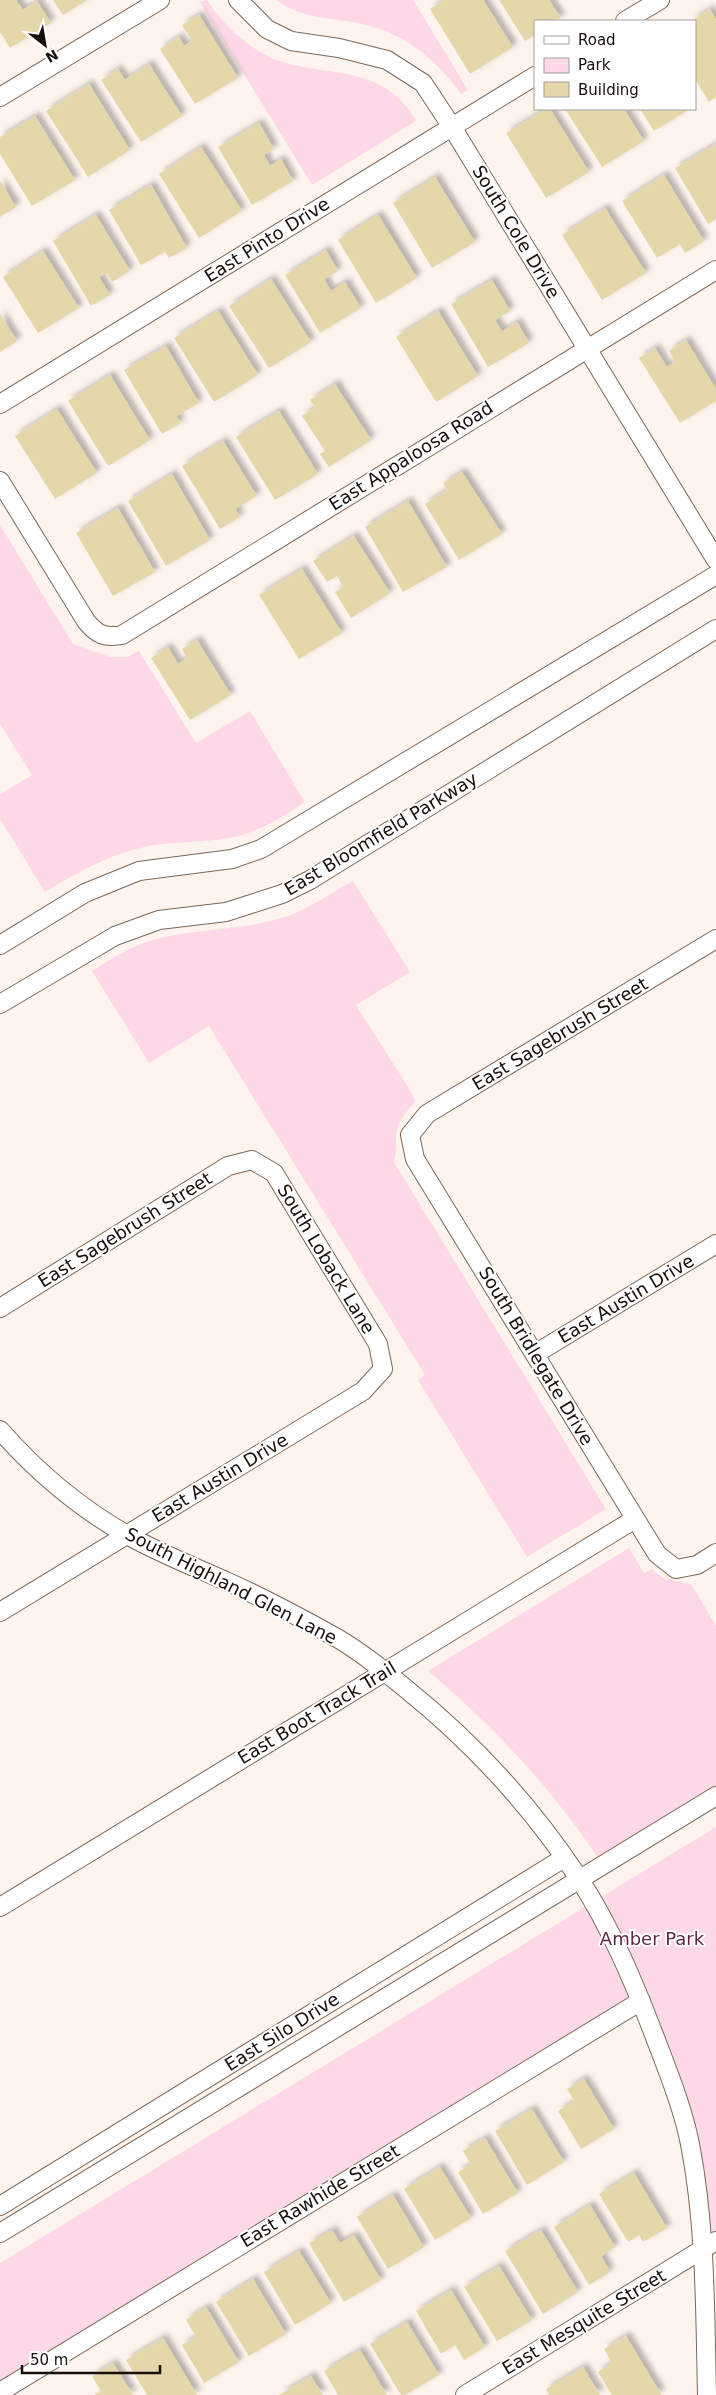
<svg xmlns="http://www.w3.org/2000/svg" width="716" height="2395" viewBox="0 0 716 2395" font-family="'DejaVu Sans',sans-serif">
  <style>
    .green { fill: #fed8e6 }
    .building { fill: #e4d7aa; filter: url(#shadow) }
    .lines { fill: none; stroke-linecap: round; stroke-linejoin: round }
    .minor-casing { stroke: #7b6858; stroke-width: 20 }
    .minor { stroke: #fff; stroke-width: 18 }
    .labels { text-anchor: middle; stroke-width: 4; stroke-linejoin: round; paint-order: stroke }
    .street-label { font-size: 18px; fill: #160f09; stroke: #fff }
    .park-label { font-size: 18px; fill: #622741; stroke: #fff }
  </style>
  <defs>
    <filter id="shadow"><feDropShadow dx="4.5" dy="-4.5" stdDeviation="2.5" flood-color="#0004"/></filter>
  </defs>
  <rect width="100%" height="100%" fill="#fdf4ed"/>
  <g class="green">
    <path d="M207,0C223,25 251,51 279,61C332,78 384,64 416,121L312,185L199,1Z"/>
    <path d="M276,0H413L468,90L461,94C432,53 395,27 345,21C319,17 298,16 276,0Z"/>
    <path d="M0,525L73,644L110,657H127L139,651L196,743L250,711L305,802C287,814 269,826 248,833C217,844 181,840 149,846C111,853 79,872 45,892L0,819V794L32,775L0,724Z"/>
    <path d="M353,881L410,972L356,1005L413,1095L415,1102C406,1112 396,1123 396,1138C396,1147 397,1152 394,1162L606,1509L527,1557L418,1380L425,1375L209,1026L149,1063L92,971C111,959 131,946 153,940C194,928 237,931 278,919C305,912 329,894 353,881Z"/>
    <path d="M629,1548L644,1573L652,1569L663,1578L691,1584L716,1626V1788L599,1859C551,1788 494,1726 428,1671Z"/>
    <path d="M716,1827V2241L703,2250L689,2143L641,2002L0,2392V2263Z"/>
  </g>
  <g class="building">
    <path d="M0,0H16L23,10L37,1L51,23L10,48L0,32Z"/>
    <path d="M53,0H87L63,15Z"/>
    <path d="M444,0H483L513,47L470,74L430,9Z"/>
    <path d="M499,0H549L561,18L556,21H535V35L525,41Z"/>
    <path d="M710,9L716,20V97L709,102L695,79V21H691Z"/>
    <path d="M199,15L238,78L195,104L160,49L179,37L184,46L192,41L182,25Z"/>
    <path d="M149,64L182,116L141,142L101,80L118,69L125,80Z"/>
    <path d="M89,84L130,150L88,177L46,111Z"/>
    <path d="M546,109H550L589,172L546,198L506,133Z"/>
    <path d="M565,109H624L644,141L602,167Z"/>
    <path d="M640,109H690L654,131Z"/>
    <path d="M35,116L75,180L32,206L0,154V137Z"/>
    <path d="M259,123L274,149L264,155L270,166L281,159L293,181L252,205L218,147Z"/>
    <path d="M716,144V219L708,224L675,168Z"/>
    <path d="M201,147L242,211L199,238L159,174Z"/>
    <path d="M664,175L704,241L685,253L680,244L657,258L622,201Z"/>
    <path d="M435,177L475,242L432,268L393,203Z"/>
    <path d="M0,181L16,207L0,217Z"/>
    <path d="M151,185L187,248L169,258L165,252L141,265L109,210Z"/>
    <path d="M605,208L646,273L602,300L562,235Z"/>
    <path d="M96,215L130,271L112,282L107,273L99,277L110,295L91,306L53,241Z"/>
    <path d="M378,215L417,278L376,303L338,240Z"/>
    <path d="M326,250L338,271L324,279L331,291L345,282L361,308L320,333L285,275Z"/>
    <path d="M43,251L79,308L38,333L3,277Z"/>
    <path d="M271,279L311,342L269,368L229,306Z"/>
    <path d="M492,280L510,311L495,320L502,331L517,322L529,343L488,367L451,304Z"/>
    <path d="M218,311L258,375L214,402L174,338Z"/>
    <path d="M438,311L478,376L436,402L396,337Z"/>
    <path d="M0,314L17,341L0,352Z"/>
    <path d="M686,340L716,389V401L680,423L639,358L655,348L667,367L675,361L669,351Z"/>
    <path d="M166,346L199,403L176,416L181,423L162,434L124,370Z"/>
    <path d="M110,375L150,440L108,466L68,401Z"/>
    <path d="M335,384L371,440L329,467L320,454L325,451L302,416L315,407L310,400Z"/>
    <path d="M57,409L97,473L55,499L15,436Z"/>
    <path d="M279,411L318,474L275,500L236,437Z"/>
    <path d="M223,441L257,496L235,509L240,517L220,529L182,466Z"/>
    <path d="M462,472L502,534L459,560L425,504L447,490L443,483Z"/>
    <path d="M172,474L210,540L166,566L128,501Z"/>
    <path d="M408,501L447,567L403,592L365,527Z"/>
    <path d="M118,508L155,572L113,596L76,533Z"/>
    <path d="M354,536L390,593L351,618L335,592L343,587L337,576L327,582L313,561Z"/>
    <path d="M302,569L342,633L299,659L259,595Z"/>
    <path d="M197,640L231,695L190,720L151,658L168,647L178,664L187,658L182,649Z"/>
    <path d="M584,2079L614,2129L581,2149L558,2111L574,2101L567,2089Z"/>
    <path d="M532,2109L564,2162L527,2185L495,2131Z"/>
    <path d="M485,2138L518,2193L483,2214L458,2172L471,2164L463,2151Z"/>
    <path d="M440,2167L471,2218L435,2240L404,2189Z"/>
    <path d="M634,2173L667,2228L643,2242L639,2235L628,2242L599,2194Z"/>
    <path d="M393,2195L424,2247L388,2269L357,2217Z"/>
    <path d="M590,2205L615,2247L601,2256L610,2272L589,2285L554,2227Z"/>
    <path d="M332,2230L340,2243L354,2235L381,2280L344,2302L309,2243Z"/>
    <path d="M541,2230L578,2292L543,2314L505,2251Z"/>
    <path d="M299,2251L331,2303L295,2325L264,2272Z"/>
    <path d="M499,2266L532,2320L497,2341L464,2287Z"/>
    <path d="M253,2279L286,2334L249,2356L216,2302Z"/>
    <path d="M451,2290L485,2347L464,2360L455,2345L441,2354L416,2311Z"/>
    <path d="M206,2307L239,2362L204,2383L182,2345L196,2337L186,2320Z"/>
    <path d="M407,2322L439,2375L405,2395H401L370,2344Z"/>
    <path d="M626,2336L661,2394L660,2395H612L598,2372L612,2363L604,2349Z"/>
    <path d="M163,2338L197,2395H147L126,2360Z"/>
    <path d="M360,2350L387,2395H338L324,2371Z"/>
    <path d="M113,2363L133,2395H94L101,2391L92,2376Z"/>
    <path d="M583,2367L600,2395H549L546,2389Z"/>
    <path d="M311,2376L323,2395H279Z"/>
  </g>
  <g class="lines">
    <defs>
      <g id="minor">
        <path d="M238,0L267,29L291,41L339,48L387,60L423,83L452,127L716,560"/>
        <path d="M625,21L660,0"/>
        <path d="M0,97L160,0"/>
        <path d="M0,404L535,76"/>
        <path d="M0,481L86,621C97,635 105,638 122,635L716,270"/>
        <path d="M716,939L427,1114L410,1135L415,1159L657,1554L676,1569L697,1565L716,1553"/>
        <path d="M0,945L85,893L139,871L232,859L261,849L716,575"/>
        <path d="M0,1004L115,936L159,920L226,912L251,904L282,894L310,880L716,629"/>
        <path d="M0,1308L228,1166L252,1160L274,1173L378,1344L383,1369L363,1391L0,1612"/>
        <path d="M535,1354L716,1244"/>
        <path d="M0,1430C36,1471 81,1509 129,1536C161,1554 195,1567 228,1582C266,1599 301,1618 337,1638C361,1652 383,1670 405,1688C471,1741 531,1806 578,1877C611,1927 635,1985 656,2040C669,2074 683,2109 690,2144C706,2227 705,2311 707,2395"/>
        <path d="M0,1907L635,1519"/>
        <path d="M0,2206L564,1858"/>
        <path d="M0,2233L716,1796"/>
        <path d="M0,2392L641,2001"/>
        <path d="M465,2395L716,2241"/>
      </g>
    </defs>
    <use href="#minor" class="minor-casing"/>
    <use href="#minor" class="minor"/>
  </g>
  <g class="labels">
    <g class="street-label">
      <text transform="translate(516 232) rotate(59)" y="6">South Cole Drive</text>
      <text transform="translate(267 240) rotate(-32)" y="6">East Pinto Drive</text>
      <text transform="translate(411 456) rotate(-32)" y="6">East Appaloosa Road</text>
      <text transform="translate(381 834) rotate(-31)" y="6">East Bloomfield Parkway</text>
      <text transform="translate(560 1034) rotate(-31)" y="6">East Sagebrush Street</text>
      <text transform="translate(125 1230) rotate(-32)" y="6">East Sagebrush Street</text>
      <text transform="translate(326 1259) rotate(59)" y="6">South Loback Lane</text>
      <text transform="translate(626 1299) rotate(-31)" y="6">East Austin Drive</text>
      <text transform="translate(536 1356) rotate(59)" y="6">South Bridlegate Drive</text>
      <text transform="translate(220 1478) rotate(-31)" y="6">East Austin Drive</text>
      <text transform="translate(231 1586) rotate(27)" y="6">South Highland Glen Lane</text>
      <text transform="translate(317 1713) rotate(-31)" y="6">East Boot Track Trail</text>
      <text transform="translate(282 2032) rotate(-32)" y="6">East Silo Drive</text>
      <text transform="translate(320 2196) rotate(-31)" y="6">East Rawhide Street</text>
      <text transform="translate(584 2322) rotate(-31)" y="6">East Mesquite Street</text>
    </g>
    <g class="park-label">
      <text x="652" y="1945">Amber Park</text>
    </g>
  </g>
  <rect x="534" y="20" width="162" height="90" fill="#ffffff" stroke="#a29f9d"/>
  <rect x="544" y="36" width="25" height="8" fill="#ffffff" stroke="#a29f9d"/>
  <text x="578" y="45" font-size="15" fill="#160f09">Road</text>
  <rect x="544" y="58" width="25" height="15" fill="#fed8e6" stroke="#a29f9d"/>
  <text x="578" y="70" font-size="15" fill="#160f09">Park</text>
  <rect x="544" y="82" width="25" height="15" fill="#e4d7aa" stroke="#a29f9d"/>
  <text x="578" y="95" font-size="15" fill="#160f09">Building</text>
  <g transform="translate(45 45) rotate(149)" stroke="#ffffff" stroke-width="4" paint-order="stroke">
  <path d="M0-4L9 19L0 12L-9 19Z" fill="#160f09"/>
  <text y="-8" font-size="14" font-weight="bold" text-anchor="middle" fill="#160f09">N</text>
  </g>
  <path d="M22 2365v8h138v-8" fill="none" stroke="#160f09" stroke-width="2.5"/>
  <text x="30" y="2365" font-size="15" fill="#160f09" stroke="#ffffff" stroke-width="4" paint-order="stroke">50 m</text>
</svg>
